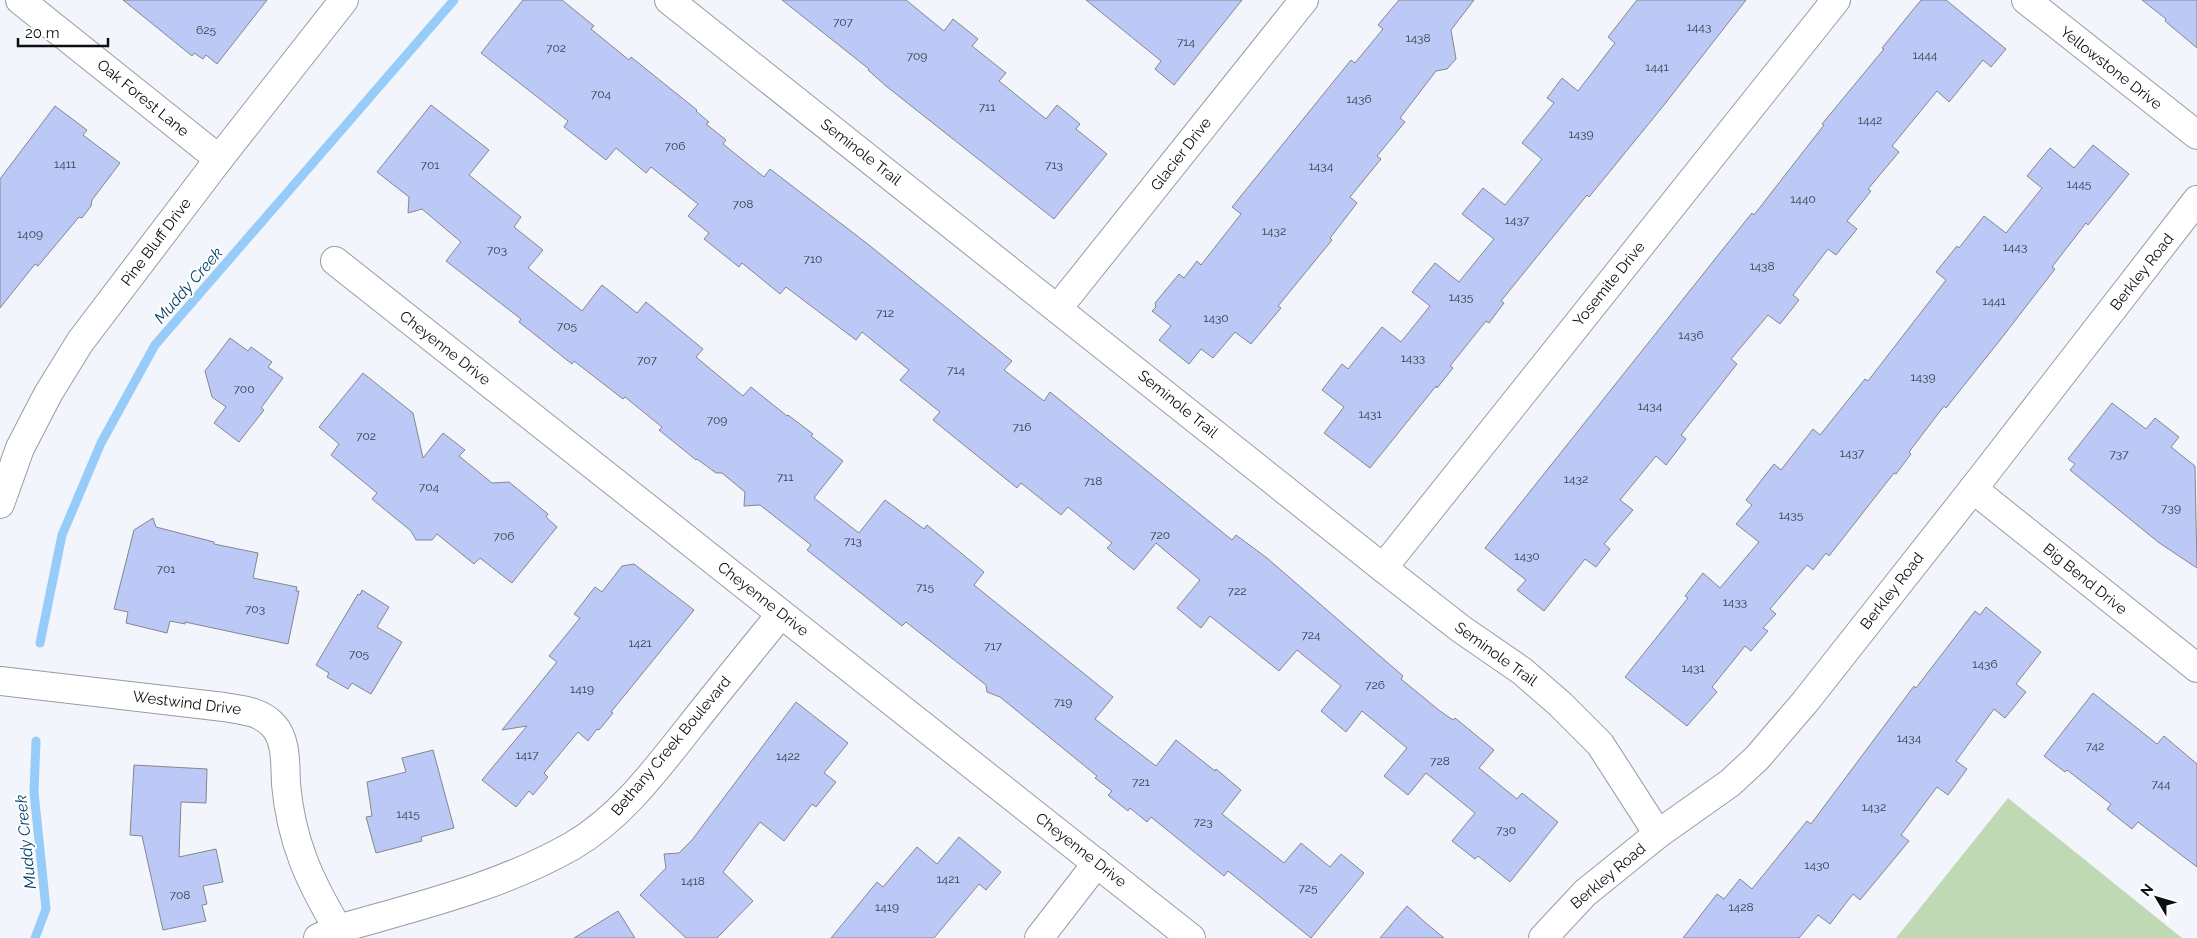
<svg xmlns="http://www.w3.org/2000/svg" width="2197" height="938" viewBox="0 0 2197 938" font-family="Raleway,sans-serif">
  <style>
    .green { fill: #bfd9b4 }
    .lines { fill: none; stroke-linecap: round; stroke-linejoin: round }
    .stream { stroke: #97cbf8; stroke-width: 9 }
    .building { fill: #bcc8f6; stroke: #85878e }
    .minor-casing { stroke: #999ba3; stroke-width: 30 }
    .minor { stroke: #fff; stroke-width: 28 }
    .labels { text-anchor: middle; stroke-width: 4; stroke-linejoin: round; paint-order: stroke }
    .number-label { font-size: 12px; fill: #383c4a }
    .street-label { font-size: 15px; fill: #0c0d10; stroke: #fff }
    .water-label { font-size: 16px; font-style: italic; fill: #004069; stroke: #fff }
  </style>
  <rect width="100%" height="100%" fill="#f3f5fd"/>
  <path class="green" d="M2008,798L2182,938H1896Z"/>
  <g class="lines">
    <g class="stream">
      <path d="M40,643L62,535L101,443L155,345L454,0"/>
      <path d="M35,938L46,909L34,792L36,741"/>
    </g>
  </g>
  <g class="building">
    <path d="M123,0H267L217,64L206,55L203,59L194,53L192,56Z"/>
    <path d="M523,0H562L594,26L591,29L629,60L631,57L697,110L696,111L709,122L706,124L726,140L723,144L764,177L770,169L869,245L1012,361L1004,370L1044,401L1050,392L1232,540L1236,535L1267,558L1403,676L1401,679L1440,711L1453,720L1455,718L1494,750L1479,768L1517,799L1522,793L1558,822L1510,882L1478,856L1475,859L1452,841L1475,813L1426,773L1408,795L1384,776L1407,748L1362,711L1346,732L1321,711L1341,686L1297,650L1279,671L1210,616L1201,628L1177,608L1200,580L1156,543L1134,570L1107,548L1112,543L1068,507L1061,515L1021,483L1017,488L933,420L940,412L900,380L909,370L862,332L856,340L786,287L780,294L742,263L739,267L704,239L709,233L688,216L698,204L651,167L646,173L616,148L606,160L564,127L568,121L481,53Z"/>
    <path d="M782,0H906L944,31L953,19L978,39L972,46L1006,73L999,81L1046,119L1057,105L1080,124L1076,129L1107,154L1054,219L886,86L868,70L869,69Z"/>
    <path d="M1086,0H1242L1174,85L1155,69L1161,61Z"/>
    <path d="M1399,0H1474L1451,30L1456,59L1447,69L1436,71L1400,118L1405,122L1377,156L1381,159L1350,197L1357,203L1330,238L1332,240L1278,306L1281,308L1251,344L1235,332L1213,358L1201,349L1189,364L1159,340L1171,326L1152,311L1156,307L1155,303L1179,274L1184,278L1197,261L1201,265L1241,214L1232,207L1351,60L1355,63L1383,29L1378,25Z"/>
    <path d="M1637,0H1746L1664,105L1589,197L1587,195L1501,301L1504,303L1489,323L1486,321L1450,366L1453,368L1437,388L1436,386L1370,468L1324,433L1344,407L1322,390L1342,364L1348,369L1382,327L1401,342L1430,306L1412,292L1435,263L1459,282L1494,239L1462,214L1483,188L1505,205L1542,159L1522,143L1554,103L1547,98L1562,78L1578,91L1615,43L1608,37Z"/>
    <path d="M1921,0H1946L2006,49L1991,67L1983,60L1949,102L1937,91L1892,146L1899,152L1868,189L1871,191L1847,221L1857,229L1836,255L1828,249L1793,295L1799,300L1780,324L1768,315L1731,359L1737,364L1681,435L1686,439L1666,465L1656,456L1620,500L1633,510L1604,544L1610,549L1596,567L1585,559L1544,611L1517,590L1526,580L1485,548L1723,249L1752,213L1754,215L1824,125L1822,124L1884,49L1882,48Z"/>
    <path d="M2142,0H2197V48L2165,21L2166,19Z"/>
    <path d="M431,105L489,150L469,175L521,217L514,227L543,250L528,268L582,311L602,285L637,313L646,302L703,349L696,357L743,396L751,387L787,416L788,415L813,434L811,436L843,461L814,498L859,533L885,500L924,529L927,525L984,572L974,585L1113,697L1095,719L1156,766L1176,740L1215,771L1216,769L1241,790L1222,814L1284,863L1301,843L1330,867L1341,854L1364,873L1311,938L1228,871L1224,876L1151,817L1147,822L1130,808L1128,811L1108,795L1112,791L1095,778L1097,776L1000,697L987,692L986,685L906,622L902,626L807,550L811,545L760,505L744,506L745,492L722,473H716L697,459L696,460L659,430L662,427L625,397L623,399L574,361L572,364L519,322L521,319L446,261L461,242L422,209L408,213L409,197L377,172Z"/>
    <path d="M55,106L87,130L83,135L120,163L92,200L91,206L82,218L79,217L38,266L35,264L0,308V179Z"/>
    <path d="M2093,145L2129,174L2088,225L2086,223L2052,267L2055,269L2004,335L1946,408L1944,406L1909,452L1911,454L1896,474L1894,473L1829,556L1826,553L1813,570L1807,565L1770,609L1776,614L1763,628L1768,631L1751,651L1745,646L1712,687L1717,692L1687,726L1625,677L1688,598L1685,596L1703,573L1720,588L1759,542L1736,524L1752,505L1746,500L1774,464L1781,470L1813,429L1820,435L1865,379L1868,381L1946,280L1936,272L1957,246L1959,248L1984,216L2006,233L2042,188L2027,176L2050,148L2074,168Z"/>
    <path d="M230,338L248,351L251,347L272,362L268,367L283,378L261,408L264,410L239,442L214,423L226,407L212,397L205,371Z"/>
    <path d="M363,373L413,413L423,458L443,433L465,450L459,456L492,483L509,482L548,514L546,517L557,527L512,583L480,558L474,564L437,534L432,540H416L411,531L372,499L377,493L331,455L339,444L319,427Z"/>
    <path d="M2112,403L2146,429L2155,418L2179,437L2171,447L2195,466L2197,568L2158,542L2070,470L2075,464L2068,459Z"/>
    <path d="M153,518L156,527L214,542V544L258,553L253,578L297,587L296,591H299L288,644L185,622V624L170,621L167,633L126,623L128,612L114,609L134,530Z"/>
    <path d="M634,564L694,610L611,712L613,713L599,730L597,729L588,741L578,732L544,773L548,777L533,795L529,791L516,807L482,780L527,726L502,730L557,662L549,656L580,618L574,614L595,587L602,592L622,566Z"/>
    <path d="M362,590L389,607L377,627L402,642L371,694L352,683L348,689L327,677L329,673L316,665L358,594L360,595Z"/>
    <path d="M1986,607L2041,652L2016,684L2026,692L2005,718L1994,709L1956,761L1967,769L1948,795L1937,787L1901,835L1909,841L1860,900L1853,894L1830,924L1818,915L1799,938H1683L1717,894L1724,899L1740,879L1752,889L1807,821L1811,824L1914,686L1916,688L1975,611L1980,615Z"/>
    <path d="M2093,693L2157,744L2164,736L2197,764V867L2138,822L2132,829L2107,809L2111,804L2067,770L2065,772L2044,756Z"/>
    <path d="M796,702L848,743L824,773L836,782L816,807L812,804L784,841L760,822L723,872L753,901L717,938H686L640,895L666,868L664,854L679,853L692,840Z"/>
    <path d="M433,750L454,828L421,837L422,841L376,853L366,817L372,816L367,782L406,772L402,758Z"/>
    <path d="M134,765L207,769L206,803L181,802L179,857L216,849L223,882L203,886L207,904L202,905L206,921L163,930L142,836L130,835Z"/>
    <path d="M959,837L1001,872L986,890L979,884L934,938H831L877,882L883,887L917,847L937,864Z"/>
    <path d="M1407,906L1427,924L1444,938H1380Z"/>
    <path d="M618,911L635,938H574Z"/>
  </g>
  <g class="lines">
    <defs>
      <g id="minor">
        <path d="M20,0L219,159"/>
        <path d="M669,0L1383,568L1461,629L1522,671L1560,704L1600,744L1658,834"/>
        <path d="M2026,0L2197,135"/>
        <path d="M335,261L1191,938"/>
        <path d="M1058,308L1304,0"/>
        <path d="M1973,489L2197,668"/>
        <path d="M0,504L20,448L48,394L80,342L219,159L344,0"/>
        <path d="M1383,568L1836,0"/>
        <path d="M0,681L224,707C242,710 260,711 273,725C287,740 285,765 286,784C291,841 309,880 338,929"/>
        <path d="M318,938L338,929C418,906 500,887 572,846C620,818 655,771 689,728C719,690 750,652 781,614"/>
        <path d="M1039,938L1097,863"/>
        <path d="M1543,938L1585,893L1658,834L1730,783L1757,758L1805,702L1973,489L2197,200"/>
      </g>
    </defs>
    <use href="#minor" class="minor-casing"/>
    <use href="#minor" class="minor"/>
  </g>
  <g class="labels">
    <g class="number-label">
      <text x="843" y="26">707</text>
      <text x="1699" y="31">1443</text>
      <text x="206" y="34">625</text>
      <text x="1418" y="42">1438</text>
      <text x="1186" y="46">714</text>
      <text x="556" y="52">702</text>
      <text x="1925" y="59">1444</text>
      <text x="917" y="60">709</text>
      <text x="1657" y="71">1441</text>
      <text x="601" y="98">704</text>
      <text x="1359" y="103">1436</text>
      <text x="987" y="111">711</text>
      <text x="1870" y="124">1442</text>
      <text x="1581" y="138">1439</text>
      <text x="675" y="150">706</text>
      <text x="65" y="168">1411</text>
      <text x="430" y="169">701</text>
      <text x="1054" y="169">713</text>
      <text x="1321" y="170">1434</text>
      <text x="2079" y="188">1445</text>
      <text x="1803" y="203">1440</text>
      <text x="743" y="208">708</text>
      <text x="1517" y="224">1437</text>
      <text x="1274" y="235">1432</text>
      <text x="30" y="238">1409</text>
      <text x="2015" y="251">1443</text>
      <text x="497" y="254">703</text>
      <text x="813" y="263">710</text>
      <text x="1762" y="270">1438</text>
      <text x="1461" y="301">1435</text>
      <text x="1994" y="305">1441</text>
      <text x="885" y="317">712</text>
      <text x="1216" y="322">1430</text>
      <text x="567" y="330">705</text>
      <text x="1691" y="339">1436</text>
      <text x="1413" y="362">1433</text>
      <text x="647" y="364">707</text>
      <text x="956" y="374">714</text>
      <text x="1923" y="381">1439</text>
      <text x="244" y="393">700</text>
      <text x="1650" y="410">1434</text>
      <text x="1370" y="418">1431</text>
      <text x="717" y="424">709</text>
      <text x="1022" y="431">716</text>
      <text x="366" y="440">702</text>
      <text x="1852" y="457">1437</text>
      <text x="2119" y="458">737</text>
      <text x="785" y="481">711</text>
      <text x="1576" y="483">1432</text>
      <text x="1093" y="485">718</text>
      <text x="429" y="491">704</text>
      <text x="2171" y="512">739</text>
      <text x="1791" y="519">1435</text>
      <text x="1160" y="539">720</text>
      <text x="504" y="540">706</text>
      <text x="853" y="545">713</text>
      <text x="1527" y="560">1430</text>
      <text x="166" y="573">701</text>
      <text x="925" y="591">715</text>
      <text x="1237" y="595">722</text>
      <text x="1735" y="606">1433</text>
      <text x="255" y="613">703</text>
      <text x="1311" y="639">724</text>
      <text x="640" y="647">1421</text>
      <text x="993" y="650">717</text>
      <text x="359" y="658">705</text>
      <text x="1985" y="668">1436</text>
      <text x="1693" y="672">1431</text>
      <text x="1375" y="689">726</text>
      <text x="582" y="693">1419</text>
      <text x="1063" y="706">719</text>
      <text x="1909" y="742">1434</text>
      <text x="2095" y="750">742</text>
      <text x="527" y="759">1417</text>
      <text x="788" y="760">1422</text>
      <text x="1440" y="765">728</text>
      <text x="1141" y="786">721</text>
      <text x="2161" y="788">744</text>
      <text x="1874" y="811">1432</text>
      <text x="408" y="818">1415</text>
      <text x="1203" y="826">723</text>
      <text x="1506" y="834">730</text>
      <text x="1817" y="869">1430</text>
      <text x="948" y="883">1421</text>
      <text x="693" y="885">1418</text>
      <text x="1308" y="892">725</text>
      <text x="180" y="899">708</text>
      <text x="887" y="911">1419</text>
      <text x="1741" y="911">1428</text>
    </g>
    <g class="street-label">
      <text transform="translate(2111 68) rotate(38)" y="5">Yellowstone Drive</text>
      <text transform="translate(143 98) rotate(39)" y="5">Oak Forest Lane</text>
      <text transform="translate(861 152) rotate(38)" y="5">Seminole Trail</text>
      <text transform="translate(1181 154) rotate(-52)" y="5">Glacier Drive</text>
      <text transform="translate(156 242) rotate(-53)" y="5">Pine Bluff Drive</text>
      <text transform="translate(2142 272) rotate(-52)" y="5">Berkley Road</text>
      <text transform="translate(1609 284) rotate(-51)" y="5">Yosemite Drive</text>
      <text transform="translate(445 348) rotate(38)" y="5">Cheyenne Drive</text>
      <text transform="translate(1178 404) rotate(39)" y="5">Seminole Trail</text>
      <text transform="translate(2085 579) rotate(39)" y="5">Big Bend Drive</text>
      <text transform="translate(1892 591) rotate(-52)" y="5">Berkley Road</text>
      <text transform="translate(763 599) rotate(38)" y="5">Cheyenne Drive</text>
      <text transform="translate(1496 654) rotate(36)" y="5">Seminole Trail</text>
      <text transform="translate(187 703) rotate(7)" y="5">Westwind Drive</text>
      <text transform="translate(671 746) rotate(-50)" y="5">Bethany Creek Boulevard</text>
      <text transform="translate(1081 850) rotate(38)" y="5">Cheyenne Drive</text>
      <text transform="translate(1608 876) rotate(-40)" y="5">Berkley Road</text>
    </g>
    <g class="water-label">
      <text transform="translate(188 285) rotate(-49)" y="6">Muddy Creek</text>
      <text transform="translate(25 842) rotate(-96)" y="6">Muddy Creek</text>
    </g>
  </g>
  <g transform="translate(2157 898) rotate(308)" stroke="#ffffff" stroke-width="4" paint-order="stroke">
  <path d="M0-4L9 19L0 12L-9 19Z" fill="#0c0d10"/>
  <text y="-8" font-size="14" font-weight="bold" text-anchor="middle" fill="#0c0d10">N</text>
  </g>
  <path d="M18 38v8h90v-8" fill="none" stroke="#0c0d10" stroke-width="2.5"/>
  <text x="25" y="38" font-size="15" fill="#0c0d10" stroke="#ffffff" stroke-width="4" paint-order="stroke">20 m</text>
</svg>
